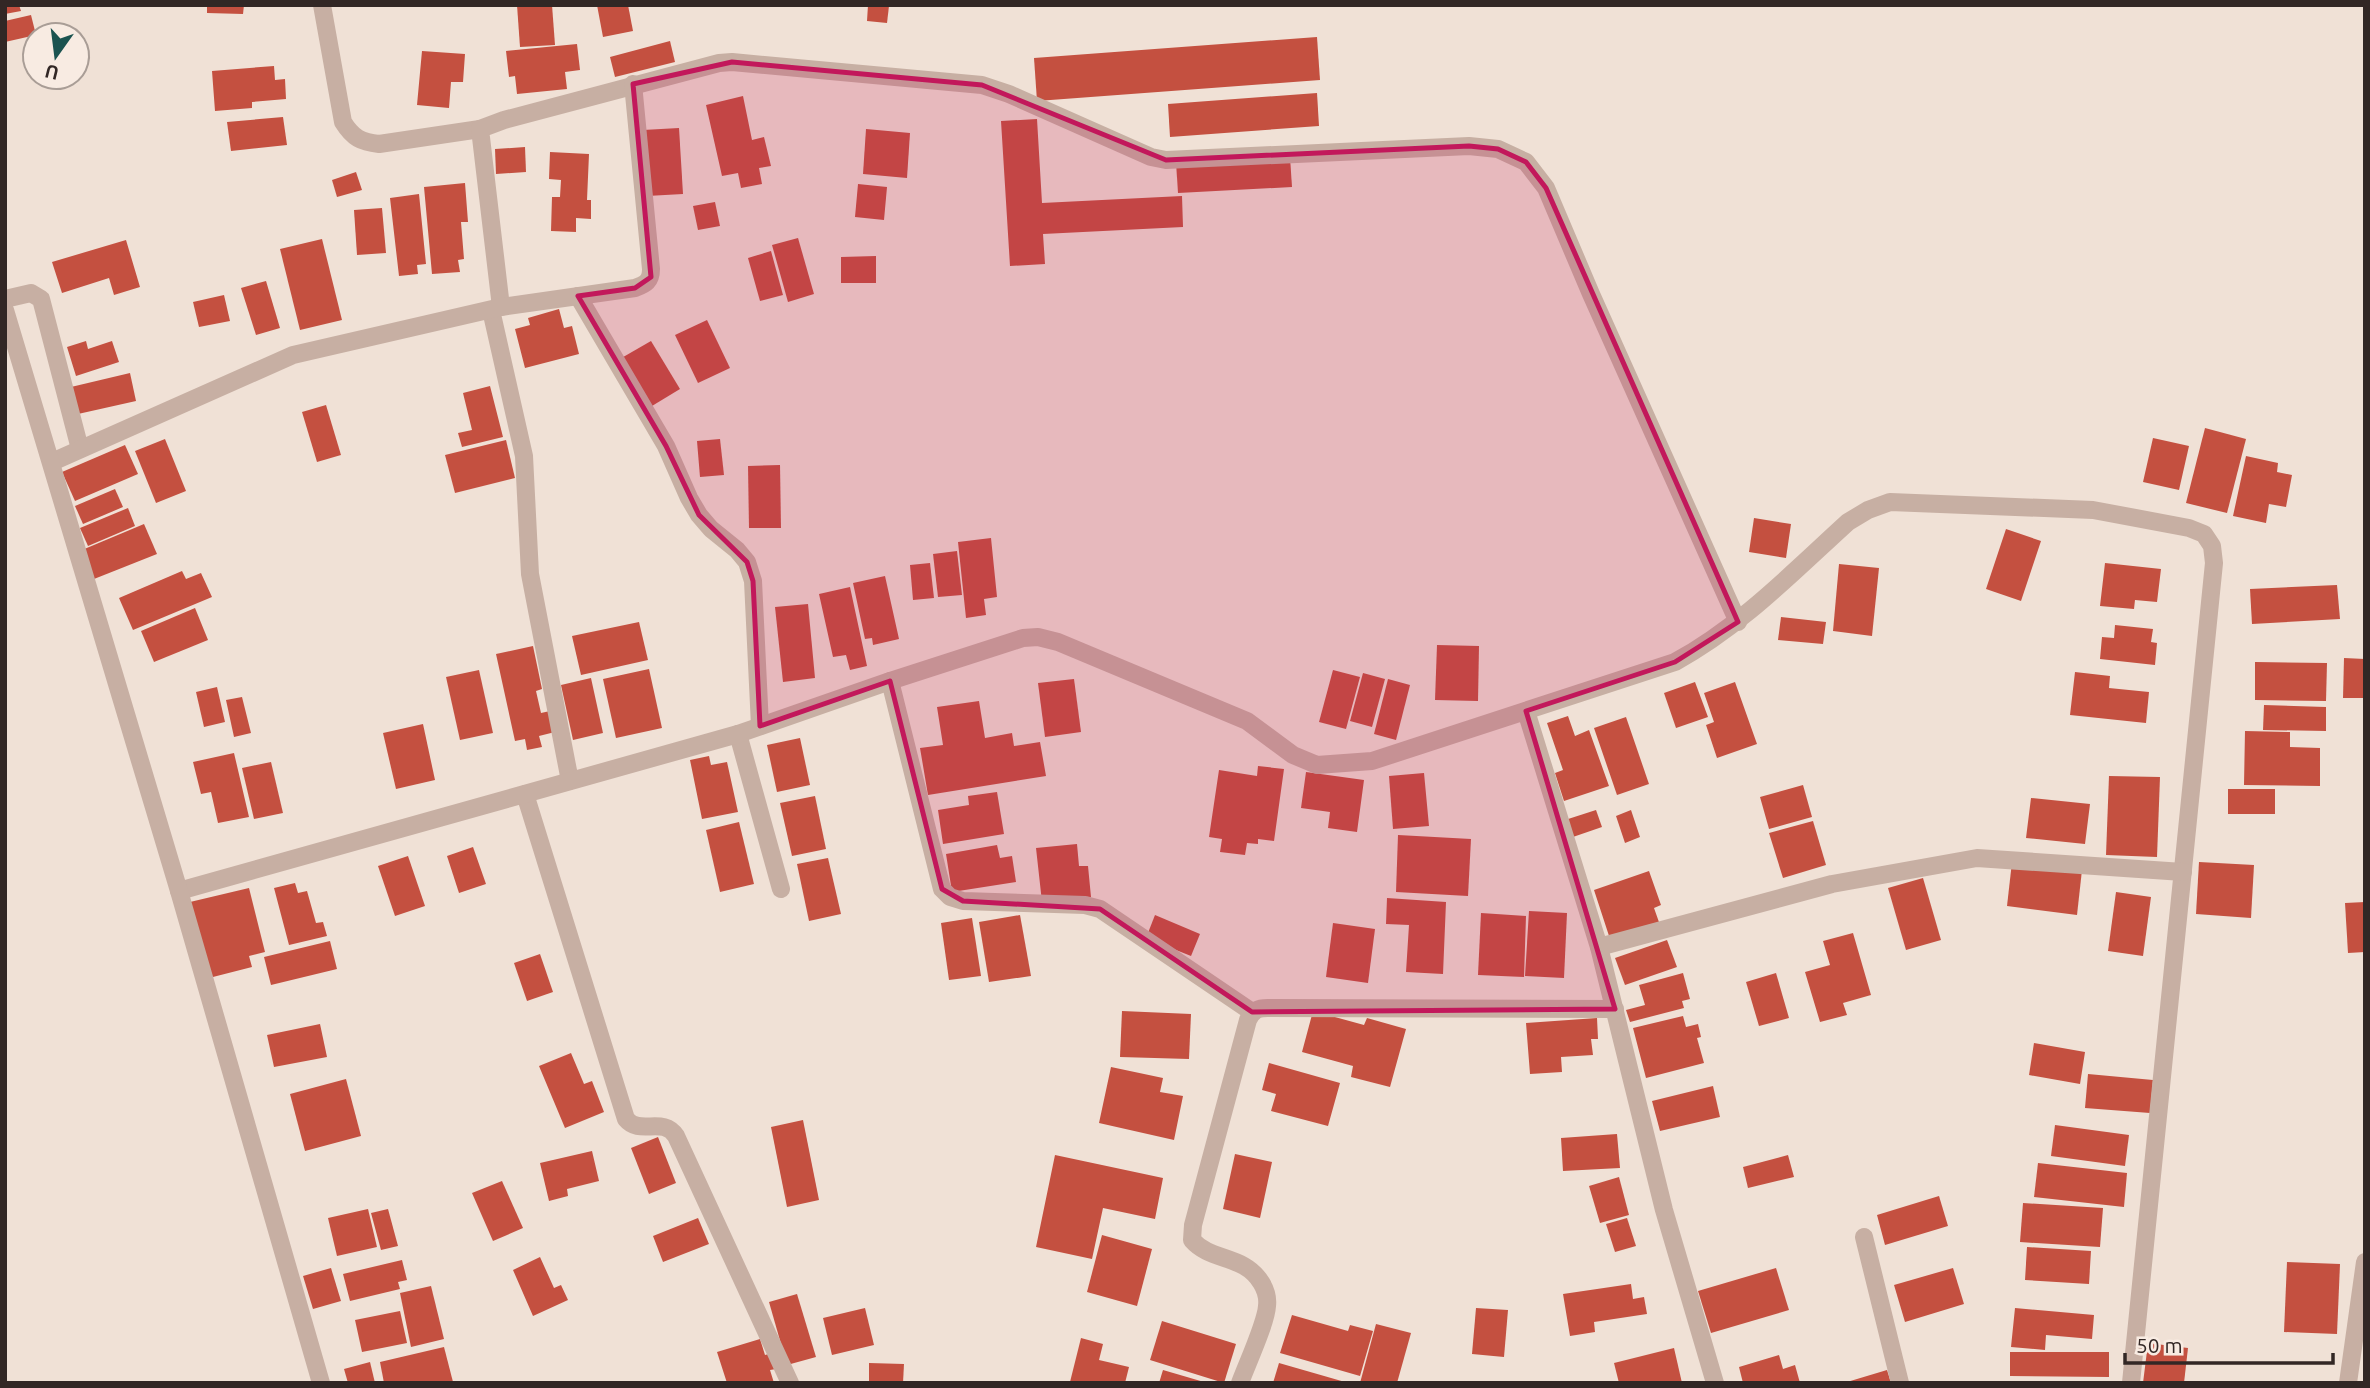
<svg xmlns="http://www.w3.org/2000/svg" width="2370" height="1388" font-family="Ubuntu,sans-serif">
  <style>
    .building { fill: #c45040 }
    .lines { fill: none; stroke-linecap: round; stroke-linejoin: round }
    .minor { stroke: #c7afa3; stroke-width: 18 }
    .tertiary { stroke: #c7afa3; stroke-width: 18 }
    .marked { fill: #c2185b; fill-opacity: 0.2; stroke: #c2185b; stroke-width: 5; stroke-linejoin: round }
  </style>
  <rect width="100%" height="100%" fill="#f0e1d6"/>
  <!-- building -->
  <g class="building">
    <path d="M 5,5 L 19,5 L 21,11 L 5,14 Z"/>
    <path d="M 207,5 L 244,5 L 243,14 L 207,13 Z"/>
    <path d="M 517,5 L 552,5 L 555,45 L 520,47 Z"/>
    <path d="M 597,5 L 628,5 L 633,31 L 603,37 Z"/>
    <path d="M 868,5 L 889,6 L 887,23 L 867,21 Z"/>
    <path d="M 31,15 L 36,35 L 5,42 L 5,21 Z"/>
    <path d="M 1317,37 L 1320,80 L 1037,101 L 1034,58 Z"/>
    <path d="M 670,41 L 675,62 L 615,77 L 610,57 Z"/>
    <path d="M 577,44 L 580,70 L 565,72 L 567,89 L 517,94 L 515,76 L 509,77 L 506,51 Z"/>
    <path d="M 422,51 L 465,54 L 463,82 L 451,82 L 449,108 L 417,105 Z"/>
    <path d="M 274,66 L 275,80 L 285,79 L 286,99 L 252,102 L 252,108 L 215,111 L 212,71 Z"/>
    <path d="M 1317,93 L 1319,126 L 1170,137 L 1168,104 Z"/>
    <path d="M 743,96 L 752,140 L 764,137 L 771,166 L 759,168 L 762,184 L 741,188 L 738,173 L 722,176 L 706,105 Z"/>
    <path d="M 283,117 L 287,145 L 231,151 L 227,122 Z"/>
    <path d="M 1037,119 L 1042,203 L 1182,196 L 1183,227 L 1043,234 L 1045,264 L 1010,266 L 1001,121 Z"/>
    <path d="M 679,128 L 683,194 L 647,196 L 643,130 Z"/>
    <path d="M 866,129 L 910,133 L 907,178 L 863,174 Z"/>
    <path d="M 525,147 L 526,172 L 496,174 L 495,149 Z"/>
    <path d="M 550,152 L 589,154 L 587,200 L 591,200 L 591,219 L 576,218 L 576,232 L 551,231 L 552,197 L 560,197 L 561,180 L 549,179 Z"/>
    <path d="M 1290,157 L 1292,187 L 1178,193 L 1176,162 Z"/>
    <path d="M 356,172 L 362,190 L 337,197 L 332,180 Z"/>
    <path d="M 465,183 L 468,222 L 461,222 L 464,259 L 458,260 L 460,272 L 432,274 L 424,187 Z"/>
    <path d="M 858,184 L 887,187 L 884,220 L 855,217 Z"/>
    <path d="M 419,194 L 426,264 L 417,265 L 418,274 L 399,276 L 390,198 Z"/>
    <path d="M 715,202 L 720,226 L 698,230 L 693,206 Z"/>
    <path d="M 382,208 L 386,253 L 357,255 L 354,210 Z"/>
    <path d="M 798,238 L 814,294 L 788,302 L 772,245 Z"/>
    <path d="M 322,239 L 342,320 L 300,330 L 280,249 Z"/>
    <path d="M 126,240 L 140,287 L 114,295 L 109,278 L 62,293 L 52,262 Z"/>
    <path d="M 771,251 L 783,295 L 760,301 L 748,258 Z"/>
    <path d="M 876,256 L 876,283 L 841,283 L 841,257 Z"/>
    <path d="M 266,281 L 280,328 L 256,335 L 241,288 Z"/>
    <path d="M 224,295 L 230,321 L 199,327 L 193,302 Z"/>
    <path d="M 559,309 L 564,328 L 572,326 L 579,354 L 525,368 L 515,329 L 530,325 L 528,318 Z"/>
    <path d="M 707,320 L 730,368 L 698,383 L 675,335 Z"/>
    <path d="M 86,341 L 88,349 L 112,341 L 119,362 L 76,376 L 67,347 Z"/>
    <path d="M 651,341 L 680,389 L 647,409 L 618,360 Z"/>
    <path d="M 130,373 L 136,401 L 78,414 L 71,387 Z"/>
    <path d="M 490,386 L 503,437 L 462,447 L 458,433 L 472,430 L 463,393 Z"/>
    <path d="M 326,405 L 341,455 L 317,462 L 302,412 Z"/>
    <path d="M 2205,428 L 2246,439 L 2227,513 L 2186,503 Z"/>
    <path d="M 2153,438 L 2189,446 L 2179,490 L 2143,482 Z"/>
    <path d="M 165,439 L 186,491 L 156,503 L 135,451 Z"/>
    <path d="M 720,439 L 724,475 L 700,477 L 697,441 Z"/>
    <path d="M 506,440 L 515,478 L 455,493 L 445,455 Z"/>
    <path d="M 125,445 L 138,474 L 75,501 L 62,472 Z"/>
    <path d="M 2246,456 L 2278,463 L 2277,472 L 2292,475 L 2286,507 L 2269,504 L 2266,523 L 2233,516 Z"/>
    <path d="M 780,465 L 781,528 L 749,528 L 748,466 Z"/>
    <path d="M 115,489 L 123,507 L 83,524 L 75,506 Z"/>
    <path d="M 128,508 L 135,526 L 88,546 L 80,528 Z"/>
    <path d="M 1754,518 L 1791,524 L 1786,558 L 1749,552 Z"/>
    <path d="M 144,524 L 157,554 L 94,579 L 82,550 Z"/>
    <path d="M 2006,529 L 2041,541 L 2021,601 L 1986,589 Z"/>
    <path d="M 991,538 L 997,597 L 984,599 L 986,615 L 966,618 L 958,542 Z"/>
    <path d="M 957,551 L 962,595 L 938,597 L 933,554 Z"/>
    <path d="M 930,563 L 934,598 L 913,600 L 910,565 Z"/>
    <path d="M 2105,563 L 2161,569 L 2157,602 L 2135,600 L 2134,609 L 2100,606 Z"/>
    <path d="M 1839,564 L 1879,568 L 1872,636 L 1833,631 Z"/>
    <path d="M 182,571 L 186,579 L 201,573 L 212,597 L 133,630 L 119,598 Z"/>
    <path d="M 885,576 L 899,639 L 873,645 L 872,638 L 865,639 L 853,583 Z"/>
    <path d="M 2337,585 L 2340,619 L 2252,624 L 2250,589 Z"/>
    <path d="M 850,587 L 867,666 L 850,670 L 846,655 L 833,657 L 819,594 Z"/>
    <path d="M 808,604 L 815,678 L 783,682 L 775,607 Z"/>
    <path d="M 195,608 L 208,640 L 154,662 L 141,631 Z"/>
    <path d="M 1781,617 L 1826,622 L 1823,644 L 1778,640 Z"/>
    <path d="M 639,622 L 648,660 L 581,675 L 572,636 Z"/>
    <path d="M 2115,625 L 2153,629 L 2151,642 L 2157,643 L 2155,665 L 2100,659 L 2102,637 L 2114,638 Z"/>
    <path d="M 1437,645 L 1479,646 L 1478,701 L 1435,700 Z"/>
    <path d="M 533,646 L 542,689 L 536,691 L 541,713 L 550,711 L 555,732 L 539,736 L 542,747 L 527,750 L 525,739 L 515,741 L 496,654 Z"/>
    <path d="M 2344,658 L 2365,659 L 2365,698 L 2343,698 Z"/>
    <path d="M 2255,662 L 2327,663 L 2326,701 L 2255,700 Z"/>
    <path d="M 649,669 L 662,728 L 616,738 L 603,679 Z"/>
    <path d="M 479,670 L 493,733 L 460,740 L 446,677 Z"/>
    <path d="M 1333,670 L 1360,677 L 1346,729 L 1319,722 Z"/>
    <path d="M 2075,672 L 2110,676 L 2109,688 L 2149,692 L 2146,723 L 2070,715 Z"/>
    <path d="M 1363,673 L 1385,679 L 1372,727 L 1350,721 Z"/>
    <path d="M 591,678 L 603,733 L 573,740 L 561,685 Z"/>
    <path d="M 1074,679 L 1081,732 L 1045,737 L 1038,683 Z"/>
    <path d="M 1388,679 L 1410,685 L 1396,740 L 1374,734 Z"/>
    <path d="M 1695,682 L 1708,717 L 1676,728 L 1664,693 Z"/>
    <path d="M 1735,682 L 1757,744 L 1717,758 L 1706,725 L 1714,722 L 1704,693 Z"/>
    <path d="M 217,687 L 225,722 L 204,727 L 196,692 Z"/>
    <path d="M 242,697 L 251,733 L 234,737 L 226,700 Z"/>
    <path d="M 979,701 L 985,738 L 1012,733 L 1014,746 L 1040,742 L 1046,776 L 928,795 L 920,748 L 943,745 L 937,707 Z"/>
    <path d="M 2264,705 L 2326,707 L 2326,731 L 2263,730 Z"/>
    <path d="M 1568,716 L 1575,736 L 1589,730 L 1609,786 L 1564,801 L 1555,773 L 1563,770 L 1547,723 Z"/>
    <path d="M 1626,717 L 1649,784 L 1617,795 L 1594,728 Z"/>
    <path d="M 423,724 L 435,780 L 396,789 L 383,733 Z"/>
    <path d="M 2245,731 L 2290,732 L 2290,747 L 2320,748 L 2320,786 L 2244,785 Z"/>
    <path d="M 800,738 L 810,785 L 777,792 L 767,745 Z"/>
    <path d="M 234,753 L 249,817 L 218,823 L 211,792 L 201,794 L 193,762 Z"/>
    <path d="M 709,756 L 711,765 L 727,762 L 738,812 L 702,819 L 690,760 Z"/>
    <path d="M 271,762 L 283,813 L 254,819 L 242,768 Z"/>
    <path d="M 1258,766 L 1284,769 L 1274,841 L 1258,839 L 1258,844 L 1247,843 L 1245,855 L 1220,852 L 1222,839 L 1209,837 L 1219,770 L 1257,776 Z"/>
    <path d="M 1306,772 L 1364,780 L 1357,832 L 1328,828 L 1330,812 L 1301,808 Z"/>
    <path d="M 1424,773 L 1429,826 L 1393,829 L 1389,776 Z"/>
    <path d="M 2109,776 L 2160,777 L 2157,857 L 2106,855 Z"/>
    <path d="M 1803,785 L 1812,817 L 1769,829 L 1760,797 Z"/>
    <rect x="2228" y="789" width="47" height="25"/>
    <path d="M 997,792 L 1004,834 L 943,844 L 938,810 L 969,805 L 968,796 Z"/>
    <path d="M 815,796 L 826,849 L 792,856 L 780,803 Z"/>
    <path d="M 2031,798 L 2090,804 L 2085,844 L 2026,838 Z"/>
    <path d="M 1596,810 L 1602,827 L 1570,838 L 1565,820 Z"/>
    <path d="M 1631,810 L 1640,837 L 1625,843 L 1616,816 Z"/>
    <path d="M 1813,821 L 1826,865 L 1783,878 L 1769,833 Z"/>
    <path d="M 739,822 L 754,884 L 720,892 L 706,830 Z"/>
    <path d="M 1398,835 L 1471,839 L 1468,896 L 1396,892 Z"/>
    <path d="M 1077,844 L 1079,866 L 1088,866 L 1091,897 L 1042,902 L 1036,848 Z"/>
    <path d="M 997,845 L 1000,858 L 1012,856 L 1016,882 L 952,892 L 946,854 Z"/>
    <path d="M 473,847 L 486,884 L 459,893 L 447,856 Z"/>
    <path d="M 408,856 L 425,906 L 395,916 L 378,866 Z"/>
    <path d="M 828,858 L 841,914 L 809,921 L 797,864 Z"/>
    <path d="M 2012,862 L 2082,870 L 2077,915 L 2007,906 Z"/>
    <path d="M 2199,862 L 2254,865 L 2251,918 L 2196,914 Z"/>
    <path d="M 1649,871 L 1661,905 L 1654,908 L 1660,925 L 1611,942 L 1594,890 Z"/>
    <path d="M 1923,878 L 1941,940 L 1906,950 L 1888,888 Z"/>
    <path d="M 295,883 L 298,893 L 307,891 L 316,923 L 323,922 L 327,936 L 289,945 L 274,888 Z"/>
    <path d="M 249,888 L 265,952 L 249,956 L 252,967 L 209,978 L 190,902 Z"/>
    <path d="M 2116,892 L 2151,897 L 2143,956 L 2108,951 Z"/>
    <path d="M 1387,898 L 1446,902 L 1443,974 L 1406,972 L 1409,925 L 1386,924 Z"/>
    <path d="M 2365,902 L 2365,952 L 2348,953 L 2345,903 Z"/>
    <path d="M 1529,911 L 1567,913 L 1564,978 L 1525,976 Z"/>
    <path d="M 1481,913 L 1526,916 L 1524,977 L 1478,975 Z"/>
    <path d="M 1020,915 L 1031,976 L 989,982 L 979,922 Z"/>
    <path d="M 1155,915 L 1200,934 L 1191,956 L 1146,938 Z"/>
    <path d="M 972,918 L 981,976 L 949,980 L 941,923 Z"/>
    <path d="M 1333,923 L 1375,929 L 1368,983 L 1326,977 Z"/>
    <path d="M 1853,933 L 1871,995 L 1843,1003 L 1847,1015 L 1820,1022 L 1805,972 L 1830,965 L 1823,941 Z"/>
    <path d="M 1667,940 L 1677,967 L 1625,985 L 1615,958 Z"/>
    <path d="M 330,941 L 337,969 L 271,985 L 264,957 Z"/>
    <path d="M 540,954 L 553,992 L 527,1001 L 514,963 Z"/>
    <path d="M 1683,973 L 1690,999 L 1682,1001 L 1684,1008 L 1630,1022 L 1626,1010 L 1645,1005 L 1639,985 Z"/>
    <path d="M 1776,973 L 1789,1018 L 1759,1026 L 1746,982 Z"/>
    <path d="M 1122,1011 L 1191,1014 L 1189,1059 L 1120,1057 Z"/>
    <path d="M 1313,1011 L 1364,1025 L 1367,1018 L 1406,1029 L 1390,1087 L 1351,1077 L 1353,1066 L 1302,1052 Z"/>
    <path d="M 1683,1016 L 1686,1027 L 1698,1024 L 1701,1037 L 1697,1038 L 1704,1063 L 1646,1078 L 1633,1028 Z"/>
    <path d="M 1597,1018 L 1598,1039 L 1591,1039 L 1593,1055 L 1561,1057 L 1562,1072 L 1530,1074 L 1526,1023 Z"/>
    <path d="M 320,1024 L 327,1057 L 274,1067 L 267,1035 Z"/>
    <path d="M 2034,1043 L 2085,1052 L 2080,1084 L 2029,1075 Z"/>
    <path d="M 571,1053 L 584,1084 L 592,1081 L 604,1112 L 565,1128 L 539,1066 Z"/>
    <path d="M 1269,1063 L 1340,1083 L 1328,1126 L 1271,1111 L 1276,1094 L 1262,1090 Z"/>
    <path d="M 1111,1067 L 1163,1078 L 1160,1092 L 1183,1096 L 1174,1140 L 1099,1123 Z"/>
    <path d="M 2088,1074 L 2153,1080 L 2150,1113 L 2085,1108 Z"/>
    <path d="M 346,1079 L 361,1136 L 305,1151 L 290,1094 Z"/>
    <path d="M 1713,1086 L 1720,1117 L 1660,1131 L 1652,1101 Z"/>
    <path d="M 803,1120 L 819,1200 L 787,1207 L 771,1127 Z"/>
    <path d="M 2055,1125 L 2129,1135 L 2125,1166 L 2051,1156 Z"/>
    <path d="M 1617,1134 L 1620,1168 L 1563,1171 L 1561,1138 Z"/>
    <path d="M 658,1137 L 676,1183 L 649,1194 L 631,1148 Z"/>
    <path d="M 592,1151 L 599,1181 L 567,1189 L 568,1196 L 549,1201 L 540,1163 Z"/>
    <path d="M 1235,1154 L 1272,1162 L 1260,1218 L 1223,1209 Z"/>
    <path d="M 1055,1155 L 1163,1178 L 1155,1219 L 1103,1208 L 1092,1259 L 1036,1247 Z"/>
    <path d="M 1788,1155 L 1794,1177 L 1748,1188 L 1743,1167 Z"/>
    <path d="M 2038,1163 L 2127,1173 L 2124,1207 L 2034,1197 Z"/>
    <path d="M 1619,1177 L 1629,1215 L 1600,1223 L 1589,1186 Z"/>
    <path d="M 502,1181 L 523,1228 L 493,1241 L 472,1193 Z"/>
    <path d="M 1939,1196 L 1948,1226 L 1885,1245 L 1877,1215 Z"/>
    <path d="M 2023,1203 L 2103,1208 L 2100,1247 L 2020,1242 Z"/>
    <path d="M 368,1209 L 377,1247 L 337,1256 L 328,1218 Z"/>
    <path d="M 388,1209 L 398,1246 L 381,1250 L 371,1213 Z"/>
    <path d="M 698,1218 L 709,1244 L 663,1262 L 653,1236 Z"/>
    <path d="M 1627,1218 L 1636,1246 L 1615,1252 L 1606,1224 Z"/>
    <path d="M 1102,1235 L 1152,1249 L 1137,1306 L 1087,1292 Z"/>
    <path d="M 2027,1247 L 2091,1251 L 2089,1284 L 2025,1280 Z"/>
    <path d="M 540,1257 L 554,1288 L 561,1285 L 568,1300 L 533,1316 L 513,1270 Z"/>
    <path d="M 402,1260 L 407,1280 L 398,1282 L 400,1289 L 350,1301 L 343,1274 Z"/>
    <path d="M 2287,1262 L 2340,1264 L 2337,1334 L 2284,1332 Z"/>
    <path d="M 331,1268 L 341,1301 L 313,1309 L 303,1276 Z"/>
    <path d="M 1776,1268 L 1789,1310 L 1711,1333 L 1698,1291 Z"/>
    <path d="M 1953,1268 L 1964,1304 L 1905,1322 L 1894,1285 Z"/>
    <path d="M 1631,1284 L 1633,1299 L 1644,1297 L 1647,1314 L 1594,1322 L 1595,1332 L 1570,1336 L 1563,1294 Z"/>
    <path d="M 431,1286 L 444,1339 L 411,1347 L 400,1293 Z"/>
    <path d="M 797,1294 L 816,1357 L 787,1365 L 769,1302 Z"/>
    <path d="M 865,1308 L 874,1345 L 832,1355 L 823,1318 Z"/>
    <path d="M 1476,1308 L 1508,1310 L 1504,1357 L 1472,1354 Z"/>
    <path d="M 2015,1308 L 2094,1315 L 2092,1339 L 2046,1335 L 2045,1350 L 2011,1347 Z"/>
    <path d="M 400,1311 L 407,1343 L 362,1352 L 355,1320 Z"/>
    <path d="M 1292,1315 L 1348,1331 L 1350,1325 L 1373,1331 L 1360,1376 L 1280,1353 Z"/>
    <path d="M 1162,1321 L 1236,1344 L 1224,1383 L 1150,1360 Z"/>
    <path d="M 1376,1324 L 1411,1333 L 1397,1383 L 1360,1383 Z"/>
    <path d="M 1081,1338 L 1103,1344 L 1099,1360 L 1129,1367 L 1125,1383 L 1070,1382 Z"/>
    <path d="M 760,1339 L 765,1355 L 772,1353 L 776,1369 L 770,1370 L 774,1383 L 727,1383 L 717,1352 Z"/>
    <path d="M 2148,1343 L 2188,1348 L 2184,1383 L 2143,1383 Z"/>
    <path d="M 444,1347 L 453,1382 L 384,1383 L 380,1362 Z"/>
    <path d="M 1674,1348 L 1682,1383 L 1619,1383 L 1614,1363 Z"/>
    <path d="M 2010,1352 L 2109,1352 L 2109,1377 L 2010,1376 Z"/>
    <path d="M 1779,1355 L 1783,1369 L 1795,1365 L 1800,1383 L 1743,1383 L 1739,1367 Z"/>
    <path d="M 370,1362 L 375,1383 L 348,1383 L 344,1369 Z"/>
    <path d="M 869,1363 L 904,1364 L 903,1383 L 869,1383 Z"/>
    <path d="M 1279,1363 L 1345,1382 L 1345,1383 L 1273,1383 Z"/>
    <path d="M 1163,1370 L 1204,1382 L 1204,1383 L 1159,1383 Z"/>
    <path d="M 1887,1370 L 1891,1383 L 1847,1383 L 1847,1382 Z"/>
  </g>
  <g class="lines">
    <!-- minor -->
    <g class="minor">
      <path d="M 322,5 L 343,122 C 353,138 361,142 379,144 L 480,129"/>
      <path d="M 578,296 L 666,446 L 689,498 L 699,515 L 711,529 L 737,550 L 747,562 L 753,581 L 760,726"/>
      <path d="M 5,299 L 31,293 L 41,299 L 80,449"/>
      <path d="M 501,307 L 480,129 L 504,120 L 719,63 L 732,62 L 982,85 L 1009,94 L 1151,157 L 1166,160 L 1469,146 L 1498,149 L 1526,162 L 1546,188 L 1591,294 L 1738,622"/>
      <path d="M 491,310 L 524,456 L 530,574 L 570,781"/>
      <path d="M 52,462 L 293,355 L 501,307 L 635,288 C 646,284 651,281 651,269 L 633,84"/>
      <path d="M 890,681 L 942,889 L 950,897 L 963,901 L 1085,905 L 1100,909 L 1252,1012"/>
      <path d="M 1526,711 L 1599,947 L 1664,1210 L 1715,1383"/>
      <path d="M 738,734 L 781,889"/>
      <path d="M 525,794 L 626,1119 C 640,1136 663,1116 676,1136 L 790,1383"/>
      <path d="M 179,891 L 738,734 L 890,681 L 1023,638 L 1038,637 L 1058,642 L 1247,721 L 1293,755 L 1317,765 L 1372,761 L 1675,662 C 1741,626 1793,572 1848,522 L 1868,510 L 1890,502 L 2093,510 L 2189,528 L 2204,534 L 2212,546 L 2214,563 L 2131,1383"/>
      <path d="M 1599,947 L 1832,884 L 1977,858 L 2183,872"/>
      <path d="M 1864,1237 L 1900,1383"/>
      <path d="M 1240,1383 C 1247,1364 1266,1323 1267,1306 C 1269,1290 1258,1274 1244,1266 C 1226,1256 1206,1256 1192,1240 L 1193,1225 L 1248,1020 C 1253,1010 1258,1008 1268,1008 L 1615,1009"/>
      <path d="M 2348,1383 L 2365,1262"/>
    </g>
    <!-- tertiary -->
    <path class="tertiary" d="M 5,310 L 179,891 L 321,1383"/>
  </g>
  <!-- marked area -->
  <path class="marked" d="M 732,62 L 982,85 L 1166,160 L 1469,146 L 1498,149 L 1526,162 L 1546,188 L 1738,622 L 1675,662 L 1526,711 L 1615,1009 L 1252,1012 L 1100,909 L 963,901 L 942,889 L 890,681 L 760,726 L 753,581 L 747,562 L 699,515 L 666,446 L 578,296 L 635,288 L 651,277 L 633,84 Z"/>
  <!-- border -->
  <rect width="2370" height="1388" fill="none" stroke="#322725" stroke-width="14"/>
  <!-- north arrow -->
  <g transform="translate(56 56) rotate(194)"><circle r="33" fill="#f8ebe2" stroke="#a99d96" stroke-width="2"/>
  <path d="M0-5L12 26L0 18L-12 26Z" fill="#1b5350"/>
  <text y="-10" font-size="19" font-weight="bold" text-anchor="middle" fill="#322725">U</text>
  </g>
  <!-- scale -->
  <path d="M2125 1353v10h208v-10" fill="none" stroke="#322725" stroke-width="3.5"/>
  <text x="2136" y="1353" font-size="21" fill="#322725" stroke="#f8ebe2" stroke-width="5" paint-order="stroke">50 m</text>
</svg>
